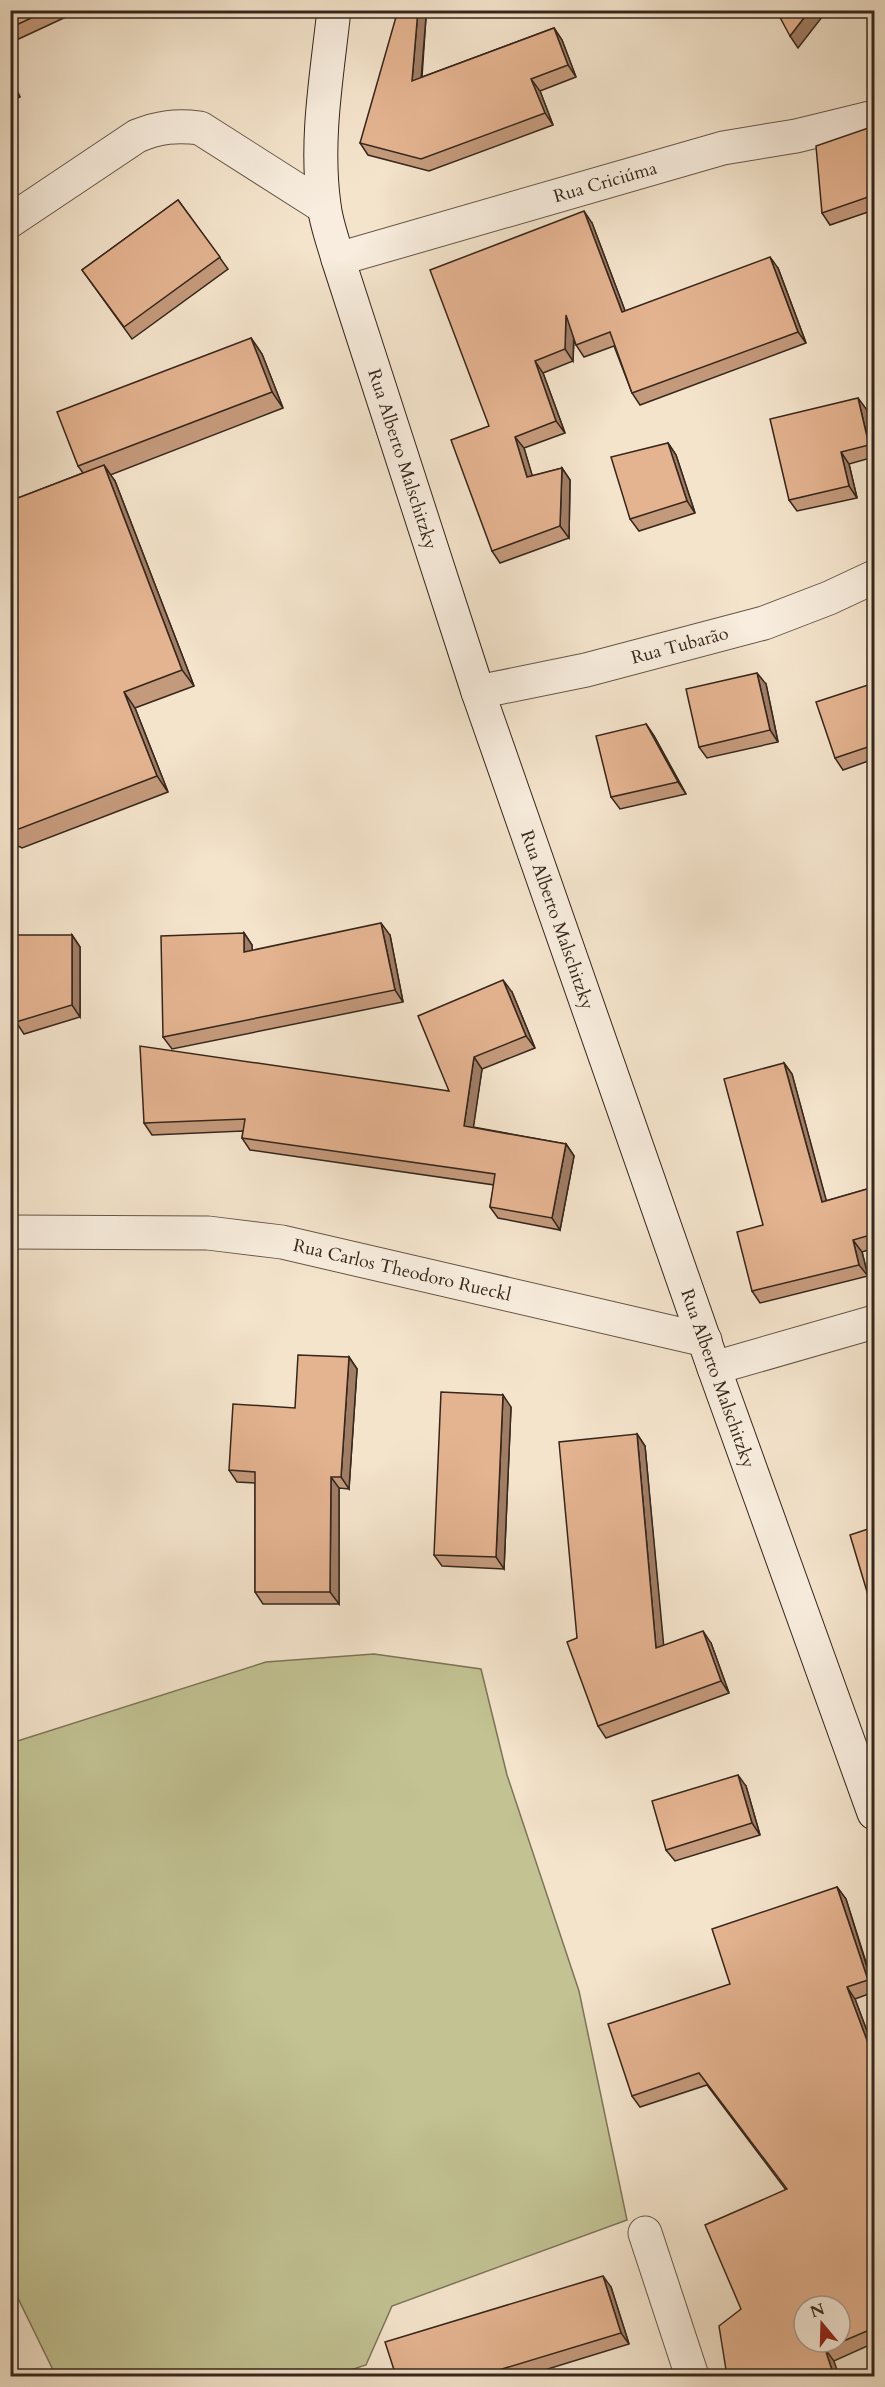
<svg xmlns="http://www.w3.org/2000/svg" width="885" height="2387" font-family="Cardo,serif">
  <style>
    .green { fill: #c2c293; stroke: #7c7458; stroke-width: 1.5 }
    .lines { fill: none; stroke-linecap: round; stroke-linejoin: round }
    .street-casing { stroke: #665648; stroke-width: 35 }
    .secondary-casing { stroke: #36261c; stroke-width: 35 }
    .street { stroke: #f8edde; stroke-width: 33 }
    .secondary { stroke: #f8edde; stroke-width: 33 }
    .wall { fill: #c49a7c; stroke: #36261c; stroke-width: 1.5 }
    .shaded-wall { fill: #a07d65; stroke: #36261c; stroke-width: 1.5 }
    .building { fill: #e4b390; stroke: #36261c; stroke-width: 1.5; fill-rule: evenodd }
    .labels { text-anchor: middle; dominant-baseline: central; stroke-width: 5; stroke-linejoin: round; paint-order: stroke }
    .street-label { font-size: 18px; fill: #36261c; stroke: #f8edde }
  </style>
  <rect width="100%" height="100%" fill="#f4e4cc"/>
  <filter id="stains"><feTurbulence type="fractalNoise" baseFrequency=".00333" numOctaves="4"/><feColorMatrix values="0 0 0 0 .2 0 0 0 0 .09 0 0 0 0 .02 0 0 0 .5 -.17"/></filter>
  <radialGradient id="worn" r=".72"><stop offset=".6" stop-color="#630" stop-opacity="0"/><stop offset="1" stop-color="#630" stop-opacity=".3"/></radialGradient>
  <!-- green -->
  <path class="green" d="M 374,1654 L 481,1669 L 507,1775 L 579,1991 L 627,2220 L 392,2306 L 366,2365 L 332,2376 L 56,2376 L 11,2284 L 11,1743 L 266,1662 Z"/>
  <g class="lines">
    <defs>
      <g id="street">
        <path d="M 10,221 L 137,136 C 159,127 176,125 200,128 L 324,207"/>
        <path id="s1" d="M 338,259 L 723,148 L 796,136 L 874,117"/>
        <path id="s2" d="M 478,692 L 586,670 L 764,623 L 829,598 L 874,577"/>
        <path id="s3" d="M 10,1232 L 208,1233 L 282,1242 L 705,1340"/>
        <path d="M 714,1368 L 874,1322"/>
        <path d="M 645,2233 L 692,2376"/>
      </g>
      <g id="secondary">
        <path id="s4" d="M 334,10 C 327,75 315,140 324,205 C 326,223 333,241 338,259 L 478,692 L 714,1368 L 874,1813"/>
      </g>
    </defs>
    <!-- street casing -->
    <use href="#street" class="street-casing"/>
    <!-- secondary casing -->
    <use href="#secondary" class="secondary-casing"/>
    <!-- street -->
    <use href="#street" class="street"/>
    <!-- secondary -->
    <use href="#secondary" class="secondary"/>
  </g>
  <!-- wall -->
  <g class="wall">
    <path d="M 10,10 L 81,10 L 10,43 Z"/>
    <path d="M 426,17 L 422,77 L 554,28 L 562,40 L 576,77 L 540,91 L 553,125 L 429,171 L 368,155 L 360,143 Z"/>
    <path d="M 10,76 L 20,97 L 10,102 Z"/>
    <path d="M 874,126 L 874,210 L 830,225 L 822,213 Z"/>
    <path d="M 178,200 L 228,269 L 132,339 L 82,270 Z"/>
    <path d="M 592,223 L 625,311 L 778,268 L 806,343 L 640,405 L 632,393 L 614,346 L 584,357 L 576,345 L 574,340 L 573,361 L 543,373 L 565,433 L 524,448 L 532,476 L 562,468 L 570,480 L 569,538 L 500,563 L 492,551 L 489,426 Z"/>
    <path d="M 251,338 L 262,354 L 283,408 L 110,475 L 115,481 L 194,686 L 135,708 L 168,792 L 22,848 L 10,842 L 10,501 L 83,473 L 78,466 Z"/>
    <path d="M 867,410 L 874,444 L 874,457 L 849,464 L 857,498 L 797,511 L 789,500 Z"/>
    <path d="M 668,443 L 676,455 L 695,513 L 639,531 L 630,519 Z"/>
    <path d="M 874,683 L 874,759 L 843,770 L 835,758 Z"/>
    <path d="M 766,684 L 778,742 L 707,758 L 699,747 Z"/>
    <path d="M 646,724 L 654,736 L 686,794 L 620,809 L 611,797 Z"/>
    <path d="M 244,933 L 252,945 L 252,951 L 390,935 L 403,1002 L 172,1049 L 163,1037 Z"/>
    <path d="M 72,935 L 80,947 L 80,1017 L 24,1034 L 16,1022 Z"/>
    <path d="M 512,992 L 535,1048 L 482,1069 L 473,1127 L 566,1144 L 574,1156 L 560,1230 L 498,1218 L 490,1207 L 494,1185 L 250,1150 L 242,1138 L 243,1131 L 152,1135 L 144,1123 L 449,1091 Z"/>
    <path d="M 784,1063 L 792,1074 L 826,1201 L 874,1187 L 874,1248 L 862,1252 L 868,1276 L 760,1303 L 752,1291 L 763,1225 Z"/>
    <path d="M 349,1357 L 357,1369 L 349,1489 L 339,1488 L 339,1604 L 263,1604 L 255,1592 L 255,1483 L 237,1482 L 229,1470 Z"/>
    <path d="M 511,1407 L 504,1569 L 442,1566 L 434,1555 Z"/>
    <path d="M 637,1434 L 645,1446 L 663,1645 L 711,1643 L 729,1693 L 606,1738 L 598,1726 L 577,1638 Z"/>
    <path d="M 746,1786 L 760,1835 L 675,1861 L 666,1850 Z"/>
    <path d="M 837,1887 L 846,1899 L 874,1987 L 874,1992 L 855,1999 L 874,2050 L 874,2343 L 834,2361 L 741,2309 L 786,2190 L 707,2085 L 640,2107 L 632,2096 L 730,1984 Z"/>
    <path d="M 611,2287 L 629,2344 L 525,2376 L 396,2376 Z"/>
  </g>
  <!-- shaded-wall -->
  <g class="shaded-wall">
    <path d="M 418,10 L 421,10 L 426,17 L 420,92 L 412,81 Z"/>
    <path d="M 810,10 L 825,10 L 826,12 L 798,48 L 790,36 Z"/>
    <path d="M 554,28 L 562,40 L 576,77 L 568,65 Z"/>
    <path d="M 10,76 L 20,97 L 10,82 Z"/>
    <path d="M 531,79 L 540,91 L 553,125 L 545,113 Z"/>
    <path d="M 584,211 L 592,223 L 630,324 L 622,312 Z"/>
    <path d="M 770,257 L 778,268 L 806,343 L 798,332 Z"/>
    <path d="M 566,315 L 574,326 L 573,361 L 565,349 Z"/>
    <path d="M 251,338 L 262,354 L 283,408 L 272,392 Z"/>
    <path d="M 535,361 L 543,373 L 565,433 L 556,421 Z"/>
    <path d="M 858,398 L 867,410 L 874,444 L 874,452 L 869,445 Z"/>
    <path d="M 515,437 L 524,448 L 536,488 L 527,477 Z"/>
    <path d="M 668,443 L 676,455 L 695,513 L 687,501 Z"/>
    <path d="M 841,452 L 849,464 L 857,498 L 849,486 Z"/>
    <path d="M 104,465 L 115,481 L 194,686 L 182,670 Z"/>
    <path d="M 562,468 L 570,480 L 569,538 L 560,526 Z"/>
    <path d="M 757,673 L 766,684 L 778,742 L 770,730 Z"/>
    <path d="M 124,692 L 135,708 L 168,792 L 157,776 Z"/>
    <path d="M 646,724 L 654,736 L 686,794 L 678,782 Z"/>
    <path d="M 381,923 L 390,935 L 403,1002 L 395,990 Z"/>
    <path d="M 244,933 L 252,945 L 253,964 L 244,952 Z"/>
    <path d="M 72,935 L 80,947 L 80,1017 L 72,1005 Z"/>
    <path d="M 503,980 L 512,992 L 535,1048 L 526,1036 Z"/>
    <path d="M 474,1057 L 482,1069 L 472,1137 L 464,1126 Z"/>
    <path d="M 784,1063 L 792,1074 L 830,1214 L 822,1202 Z"/>
    <path d="M 566,1144 L 574,1156 L 560,1230 L 552,1218 Z"/>
    <path d="M 853,1240 L 862,1252 L 868,1276 L 859,1265 Z"/>
    <path d="M 349,1357 L 357,1369 L 349,1489 L 341,1477 Z"/>
    <path d="M 503,1395 L 511,1407 L 504,1569 L 496,1557 Z"/>
    <path d="M 637,1434 L 645,1446 L 665,1659 L 656,1648 Z"/>
    <path d="M 331,1477 L 339,1488 L 339,1604 L 330,1592 Z"/>
    <path d="M 703,1631 L 711,1643 L 729,1693 L 721,1681 Z"/>
    <path d="M 738,1775 L 746,1786 L 760,1835 L 752,1823 Z"/>
    <path d="M 837,1887 L 846,1899 L 874,1990 L 868,1980 Z"/>
    <path d="M 847,1987 L 855,1999 L 874,2050 L 874,2059 Z"/>
    <path d="M 603,2276 L 611,2287 L 629,2344 L 621,2333 Z"/>
    <path d="M 825,2349 L 834,2361 L 839,2376 L 834,2376 Z"/>
  </g>
  <!-- building -->
  <g class="building">
    <path d="M 10,10 L 48,10 L 10,28 Z"/>
    <path d="M 398,10 L 418,10 L 412,81 L 554,28 L 568,65 L 531,79 L 545,113 L 421,159 L 360,143 Z"/>
    <path d="M 776,10 L 810,10 L 790,36 Z"/>
    <path d="M 874,126 L 874,195 L 822,213 L 816,146 Z"/>
    <path d="M 178,200 L 220,257 L 124,327 L 82,270 Z"/>
    <path d="M 584,211 L 622,312 L 770,257 L 798,332 L 632,393 L 610,332 L 576,345 L 566,315 L 565,349 L 535,361 L 556,421 L 515,437 L 527,477 L 562,468 L 560,526 L 492,551 L 451,440 L 489,426 L 430,270 Z"/>
    <path d="M 251,338 L 272,392 L 78,466 L 57,412 Z"/>
    <path d="M 858,398 L 869,445 L 841,452 L 849,486 L 789,500 L 770,419 Z"/>
    <path d="M 668,443 L 687,501 L 630,519 L 611,457 Z"/>
    <path d="M 104,465 L 182,670 L 124,692 L 157,776 L 11,832 L 10,501 Z"/>
    <path d="M 757,673 L 770,730 L 699,747 L 686,689 Z"/>
    <path d="M 874,683 L 874,745 L 835,758 L 816,702 Z"/>
    <path d="M 646,724 L 678,782 L 611,797 L 596,736 Z"/>
    <path d="M 381,923 L 395,990 L 163,1037 L 161,936 L 244,933 L 244,952 Z"/>
    <path d="M 16,935 L 72,935 L 72,1005 L 16,1022 Z"/>
    <path d="M 503,980 L 526,1036 L 474,1057 L 464,1126 L 566,1144 L 552,1218 L 490,1207 L 495,1174 L 242,1138 L 245,1119 L 144,1123 L 140,1046 L 449,1091 L 418,1016 Z"/>
    <path d="M 784,1063 L 822,1202 L 874,1187 L 874,1234 L 853,1240 L 859,1265 L 752,1291 L 737,1232 L 763,1225 L 724,1079 Z"/>
    <path d="M 298,1355 L 349,1357 L 341,1477 L 331,1477 L 330,1592 L 255,1592 L 255,1472 L 229,1470 L 233,1404 L 295,1408 Z"/>
    <path d="M 441,1392 L 503,1395 L 496,1557 L 434,1555 Z"/>
    <path d="M 637,1434 L 656,1648 L 703,1631 L 721,1681 L 598,1726 L 567,1642 L 577,1638 L 559,1442 Z"/>
    <path d="M 874,1527 L 874,1615 L 850,1535 Z"/>
    <path d="M 738,1775 L 752,1823 L 666,1850 L 652,1801 Z"/>
    <path d="M 837,1887 L 868,1980 L 847,1987 L 874,2059 L 874,2328 L 825,2349 L 834,2376 L 727,2376 L 719,2326 L 741,2309 L 705,2225 L 787,2189 L 699,2073 L 632,2096 L 608,2024 L 730,1984 L 712,1929 ZM 804,2306 L 840,2306 L 840,2342 L 804,2342 Z"/>
    <path d="M 603,2276 L 621,2333 L 479,2376 L 396,2376 L 385,2342 Z"/>
  </g>
  <g class="labels">
    <!-- street labels -->
    <g class="street-label">
      <text stroke="none"><textPath href="#s1" startOffset="278">Rua Criciúma</textPath></text>
      <text stroke="none"><textPath href="#s4" startOffset="462">Rua Alberto Malschitzky</textPath></text>
      <text stroke="none"><textPath href="#s2" startOffset="207">Rua Tubarão</textPath></text>
      <text stroke="none"><textPath href="#s4" startOffset="948">Rua Alberto Malschitzky</textPath></text>
      <text stroke="none"><textPath href="#s3" startOffset="396">Rua Carlos Theodoro Rueckl</textPath></text>
      <text stroke="none"><textPath href="#s4" startOffset="1434">Rua Alberto Malschitzky</textPath></text>
    </g>
  </g>
  <!-- margin -->
  <rect width="885" height="2387" fill="none" stroke="#f4e4cc" stroke-width="36"/>
  <rect x="12" y="12" width="861" height="2363" fill="none" stroke="#36261c" stroke-width="3"/>
  <rect x="18" y="18" width="849" height="2351" fill="none" stroke="#36261c" stroke-width="1.5"/>
  <!-- north arrow -->
  <g transform="translate(822 2324) rotate(341)"><circle r="28" fill="#f8edde" stroke="#aa9d90" stroke-width="1.5"/>
  <path d="M0-4.5L10 22L0 15L-10 22Z" fill="#8f2418"/>
  <text y="-9" font-size="16" font-weight="bold" text-anchor="middle" fill="#36261c">N</text>
  </g>
  <rect width="100%" height="100%" filter="url(#stains)"/>
  <rect width="100%" height="100%" fill="url(#worn)"/>
</svg>
